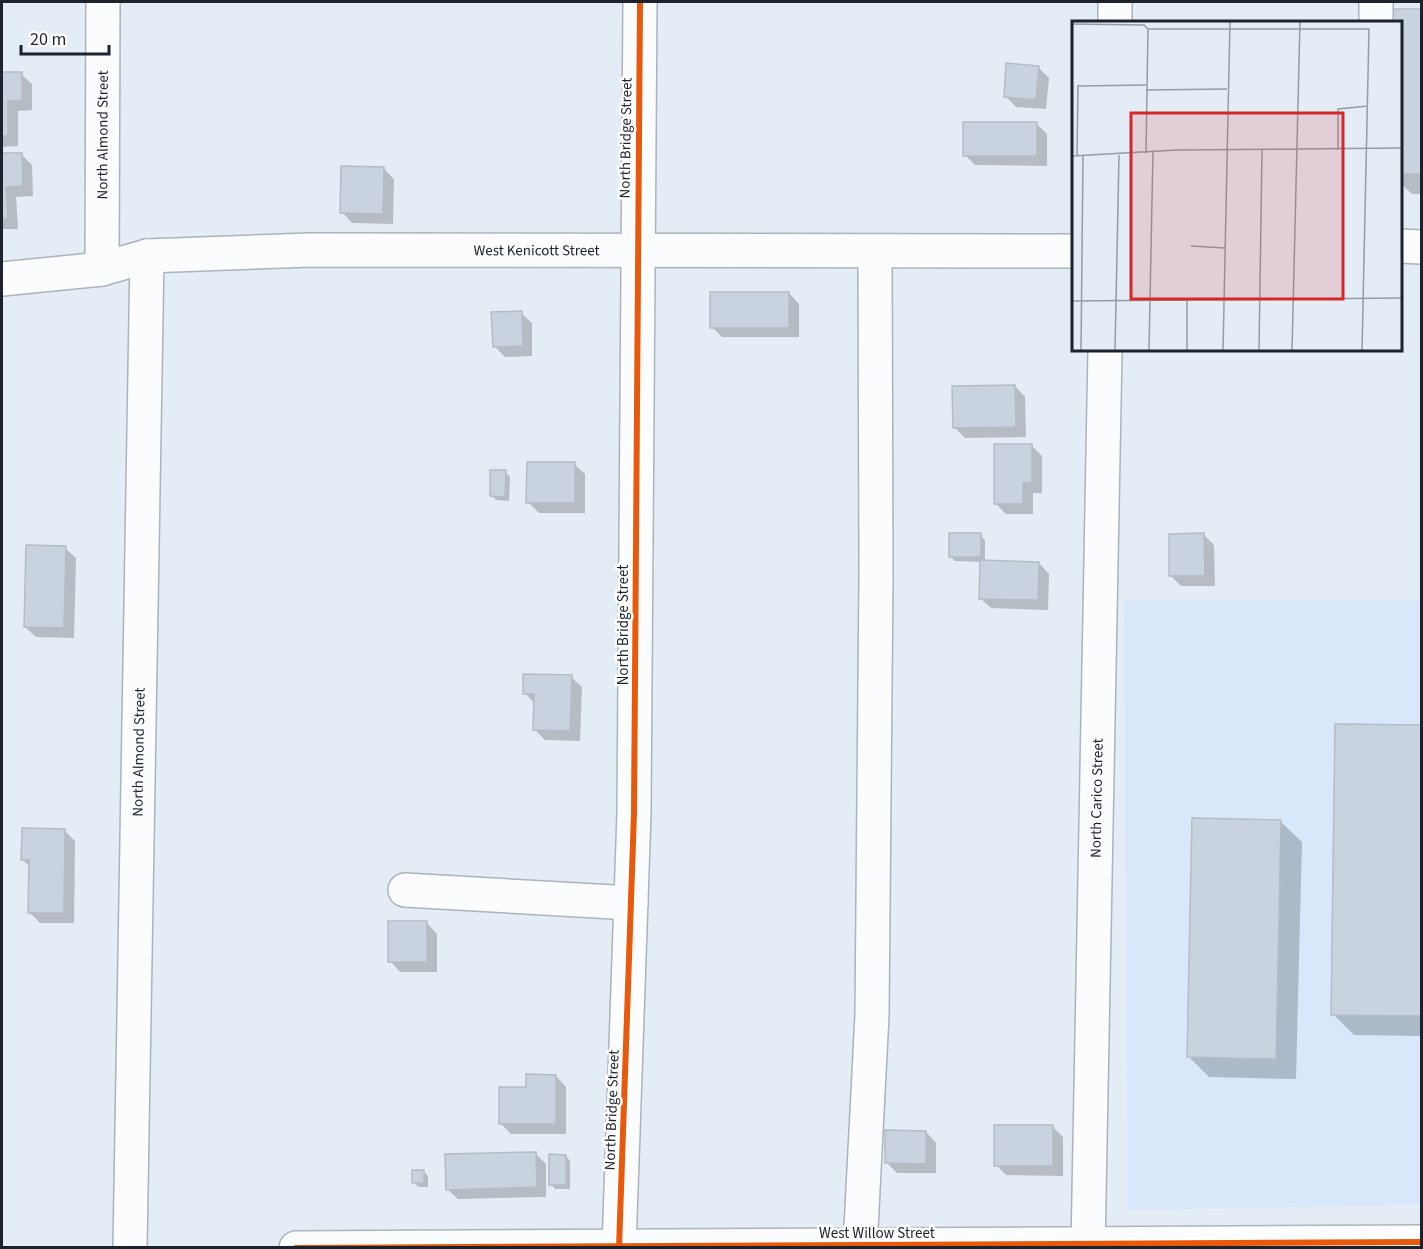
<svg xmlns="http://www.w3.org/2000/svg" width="1423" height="1249" font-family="'Source Sans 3',sans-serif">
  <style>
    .built { fill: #d8e8fa }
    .shadow { fill: #0003 }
    .building { fill: #c9d3e0; stroke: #b5bcc5; stroke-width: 1.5 }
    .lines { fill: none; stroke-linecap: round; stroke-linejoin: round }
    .minor-casing { stroke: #abb3bb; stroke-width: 36 }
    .minor { stroke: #fbfcfe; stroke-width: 33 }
    .cycleway-casing { stroke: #fff; stroke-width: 10 }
    .cycleway { stroke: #e8590c; stroke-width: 6 }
    .labels { text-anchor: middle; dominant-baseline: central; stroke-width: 5; stroke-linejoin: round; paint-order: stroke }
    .street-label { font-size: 15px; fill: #1c232d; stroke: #fff }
    .inset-road { fill: none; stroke: #949ca5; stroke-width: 1.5 }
    .view { fill: #d62828; fill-opacity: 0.15; stroke: #d62828; stroke-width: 3 }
    .inset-edge { fill: none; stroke: #1c232d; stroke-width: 3 }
  </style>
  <rect width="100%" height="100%" fill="#e4ecf5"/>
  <!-- built -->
  <path class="built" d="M 1124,600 L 1421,600 L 1421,1205 L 1128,1210 Z"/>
  <!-- shadow -->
  <g class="shadow">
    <path d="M 1392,11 L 1422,11 L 1422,194 L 1412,194 L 1400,183 L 1400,22 L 1392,22 Z"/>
    <path d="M 1038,67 L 1049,78 L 1046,109 L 1016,107 L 1006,97 Z"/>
    <path d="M 2,74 L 21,74 L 32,84 L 32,110 L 18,111 L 18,146 L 2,147 Z"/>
    <path d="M 1037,124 L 1047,134 L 1047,166 L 975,165 L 965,155 Z"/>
    <path d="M 21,154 L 32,165 L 33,196 L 16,197 L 18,229 L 2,229 L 2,155 Z"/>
    <path d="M 383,168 L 394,179 L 393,224 L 352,223 L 342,212 Z"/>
    <path d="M 789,293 L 799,304 L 799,337 L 722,337 L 712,327 Z"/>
    <path d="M 521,313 L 532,323 L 532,356 L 505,357 L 494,346 Z"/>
    <path d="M 1015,386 L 1025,397 L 1026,437 L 965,438 L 954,427 Z"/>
    <path d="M 1031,445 L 1042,456 L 1042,493 L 1033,493 L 1033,514 L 1006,514 L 996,504 Z"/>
    <path d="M 574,464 L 585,474 L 585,513 L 539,513 L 528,502 Z"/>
    <path d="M 505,472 L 510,477 L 509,501 L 496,500 L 491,495 Z"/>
    <path d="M 980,535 L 985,540 L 985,562 L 1039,563 L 1049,574 L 1048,610 L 991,608 L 980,598 L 981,562 L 955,561 L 950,556 Z"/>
    <path d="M 1204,535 L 1214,545 L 1215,586 L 1181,586 L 1171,576 Z"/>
    <path d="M 65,548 L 76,558 L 74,638 L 36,637 L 25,627 Z"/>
    <path d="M 571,677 L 582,687 L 580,741 L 545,740 L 535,730 L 535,704 L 525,693 Z"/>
    <path d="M 1422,726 L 1422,1036 L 1354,1035 L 1333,1014 Z"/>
    <path d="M 1281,822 L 1302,842 L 1296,1079 L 1209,1077 L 1188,1056 Z"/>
    <path d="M 64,830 L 75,841 L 74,923 L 40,923 L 29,912 L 30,867 L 23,860 Z"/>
    <path d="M 427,923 L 437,934 L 437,972 L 400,972 L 390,961 Z"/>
    <path d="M 556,1076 L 566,1087 L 566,1134 L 511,1134 L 500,1123 L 527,1089 Z"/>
    <path d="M 1052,1126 L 1063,1137 L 1063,1176 L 1006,1175 L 996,1165 Z"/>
    <path d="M 926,1132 L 936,1143 L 936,1173 L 897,1173 L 886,1162 Z"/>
    <path d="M 535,1153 L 546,1164 L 546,1197 L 458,1199 L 447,1189 Z"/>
    <path d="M 566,1156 L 570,1161 L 570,1189 L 555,1189 L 551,1184 Z"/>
    <path d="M 423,1171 L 428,1176 L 428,1187 L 418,1187 L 414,1182 Z"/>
  </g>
  <!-- building -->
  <g class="building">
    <path d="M 1390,9 L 1422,9 L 1422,174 L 1400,174 L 1400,22 L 1390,22 Z"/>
    <path d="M 1006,63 L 1039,66 L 1036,100 L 1004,97 Z"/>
    <path d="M 2,72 L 22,72 L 22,100 L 8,101 L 8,136 L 2,136 Z"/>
    <rect x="963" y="122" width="74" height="34"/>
    <path d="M 2,153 L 22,153 L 23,186 L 6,187 L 8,219 L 2,219 Z"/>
    <path d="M 341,166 L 384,167 L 383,214 L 340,213 Z"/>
    <rect x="710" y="292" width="79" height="36"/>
    <path d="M 522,311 L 523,346 L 493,347 L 491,312 Z"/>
    <path d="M 1015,385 L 1016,427 L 953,428 L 952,386 Z"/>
    <path d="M 994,444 L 1032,444 L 1032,483 L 1023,483 L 1023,504 L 994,504 Z"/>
    <path d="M 527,462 L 575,462 L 575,503 L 526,503 Z"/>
    <path d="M 490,470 L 506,470 L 505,497 L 490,496 Z"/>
    <rect x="949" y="533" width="32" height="24"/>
    <path d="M 1204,533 L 1205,576 L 1169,576 L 1169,534 Z"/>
    <path d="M 26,545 L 66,546 L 64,628 L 24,627 Z"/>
    <path d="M 980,560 L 1039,562 L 1038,600 L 979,599 Z"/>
    <path d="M 523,674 L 572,675 L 570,731 L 533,730 L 534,694 L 523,694 Z"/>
    <path d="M 1335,724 L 1422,725 L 1422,1016 L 1331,1015 Z"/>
    <path d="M 1192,818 L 1281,820 L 1276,1059 L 1187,1057 Z"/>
    <path d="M 22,828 L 65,829 L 64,913 L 28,913 L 29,860 L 21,860 Z"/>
    <rect x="388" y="921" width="39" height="41"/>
    <path d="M 526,1074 L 556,1075 L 556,1124 L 499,1124 L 499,1087 L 526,1087 Z"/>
    <rect x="994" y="1125" width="59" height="41"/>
    <path d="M 885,1130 L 926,1131 L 926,1164 L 885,1163 Z"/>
    <path d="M 536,1152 L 537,1187 L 446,1190 L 445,1154 Z"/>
    <path d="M 549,1154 L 566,1155 L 566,1185 L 549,1185 Z"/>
    <rect x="412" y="1170" width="12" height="13"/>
  </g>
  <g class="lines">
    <defs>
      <g id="minor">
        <path d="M 1376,2 L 1376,22"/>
        <path d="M 1115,22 L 1115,2"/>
        <path d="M 1400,246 L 1422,247"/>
        <path id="s1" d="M 102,269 L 103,2"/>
        <path id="s2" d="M 2,279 L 102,269 L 147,256 L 310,250 L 1074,251"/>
        <path d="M 405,890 L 631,903"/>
        <path id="s3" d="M 130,1248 L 147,256"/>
        <path d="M 296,1248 L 1422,1242"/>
        <path d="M 619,1248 L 634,813 L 640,2"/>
        <path d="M 860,1248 L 872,1015 L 876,575 L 875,252"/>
        <path id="s4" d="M 1088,1248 L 1105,350"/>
      </g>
    </defs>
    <!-- minor casing -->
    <use href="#minor" class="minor-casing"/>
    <!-- minor -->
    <use href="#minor" class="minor"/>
    <defs>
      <g id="cycleway">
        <path d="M 296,1248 L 1422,1242"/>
        <path d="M 619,1248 L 634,813 L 640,2"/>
      </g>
    </defs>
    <!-- cycleway casing -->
    <use href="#cycleway" class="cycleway-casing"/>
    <!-- cycleway -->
    <use href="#cycleway" class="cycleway"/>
  </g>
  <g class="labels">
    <!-- street labels -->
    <g class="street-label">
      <text stroke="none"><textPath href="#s1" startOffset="134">North Almond Street</textPath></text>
      <text transform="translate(626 138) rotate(-89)">North Bridge Street</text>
      <text stroke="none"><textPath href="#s2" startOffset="537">West Kenicott Street</textPath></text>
      <text transform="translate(623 625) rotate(-90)">North Bridge Street</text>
      <text stroke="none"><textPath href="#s3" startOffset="496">North Almond Street</textPath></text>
      <text stroke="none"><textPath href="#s4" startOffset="450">North Carico Street</textPath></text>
      <text transform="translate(612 1110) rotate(-88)">North Bridge Street</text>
      <text x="877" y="1233">West Willow Street</text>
    </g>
  </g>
  <!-- overview -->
  <g transform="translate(1072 21)">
    <rect width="330" height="330" fill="#e4ecf5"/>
    <path class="inset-road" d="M 0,3 L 72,4 L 76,8 L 297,8 L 290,330M 74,69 L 155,68M 266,129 L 266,88 L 296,85M 74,132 L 76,8M 0,135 L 105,129 L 330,127M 5,135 L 6,65 L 74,64M 119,225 L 153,227M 0,280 L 330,277M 9,330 L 11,135M 43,330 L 47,134M 77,330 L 81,130M 115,330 L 115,278M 151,330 L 158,0M 187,330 L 190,129M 220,330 L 228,0"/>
    <path class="view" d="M 59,92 L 271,92 L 271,278 L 59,278 Z"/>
    <rect width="330" height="330" class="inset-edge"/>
  </g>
  <!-- border -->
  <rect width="1423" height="1249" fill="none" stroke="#1c232d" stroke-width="6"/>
  <!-- scale -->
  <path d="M21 45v9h88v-9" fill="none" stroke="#1c232d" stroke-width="3"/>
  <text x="30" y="45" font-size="18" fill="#1c232d" stroke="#ffffff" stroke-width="4.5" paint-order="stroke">20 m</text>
</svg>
